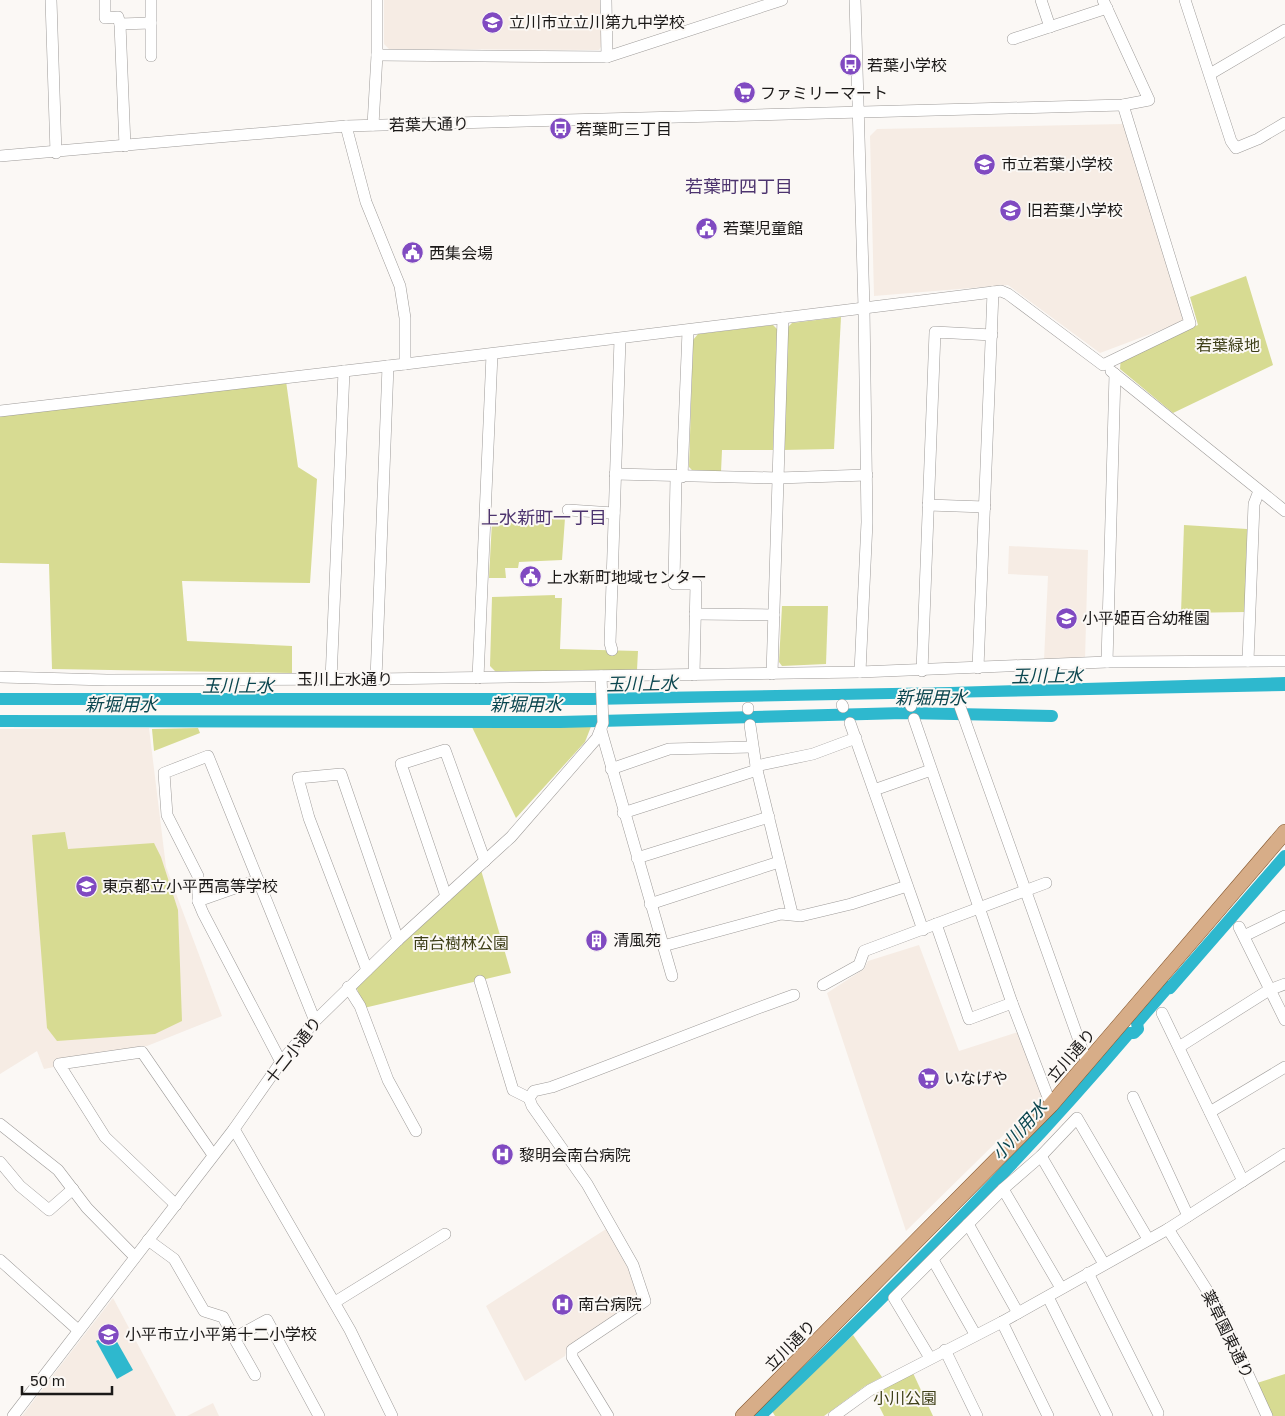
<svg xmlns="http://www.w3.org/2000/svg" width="1285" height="1416" font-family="'Golos Text','Noto Sans JP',sans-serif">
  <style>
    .built { fill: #f6ece4 }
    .green { fill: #d7db92 }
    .water { fill: #2eb8ce }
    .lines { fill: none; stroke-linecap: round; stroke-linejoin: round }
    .canal { stroke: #2eb8ce; stroke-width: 12 }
    .minor-casing { stroke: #9e9b99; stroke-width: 12 }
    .major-casing { stroke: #84562d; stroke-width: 16 }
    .minor { stroke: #fff; stroke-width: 11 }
    .major { stroke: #d7ad88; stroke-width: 15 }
    .labels { text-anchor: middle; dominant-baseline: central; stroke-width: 4; stroke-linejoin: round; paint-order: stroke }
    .poi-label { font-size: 16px; fill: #1b1918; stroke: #fbf8f5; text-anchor: start }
    .street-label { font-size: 16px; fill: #1b1918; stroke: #fbf8f5 }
    .park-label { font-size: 16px; fill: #3e3f18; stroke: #fbf8f5 }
    .neighbourhood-label { font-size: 18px; fill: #4d346f; stroke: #fbf8f5 }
    .water-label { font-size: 18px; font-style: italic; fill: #0b464f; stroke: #fbf8f5 }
  </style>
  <rect width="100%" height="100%" fill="#fbf8f5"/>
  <!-- built -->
  <g class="built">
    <path d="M 384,0 L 602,0 L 602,45 L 599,50 L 389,49 L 384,44 Z"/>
    <path d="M 1123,124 L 1185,321 L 1100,353 L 1008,285 L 874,296 L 870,136 L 877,129 Z"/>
    <path d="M 1009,546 L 1088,550 L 1085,660 L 1044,660 L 1048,576 L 1008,574 Z"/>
    <path d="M 149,728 L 166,867 L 222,1016 L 147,1046 L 54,1060 L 54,1067 L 44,1069 L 37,1051 L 0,1074 L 0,729 Z"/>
    <path d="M 919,945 L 959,1051 L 1018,1032 L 1042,1097 L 906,1231 L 827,993 L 864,969 L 868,961 Z"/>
    <path d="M 606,1229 L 625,1262 L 640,1294 L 638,1301 L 567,1349 L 565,1356 L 525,1381 L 486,1306 Z"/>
    <path d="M 113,1298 L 176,1416 L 22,1416 L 57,1370 Z"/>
    <path d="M 213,1403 L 219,1416 L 187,1416 Z"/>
  </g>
  <!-- green -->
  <g class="green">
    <path d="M 1246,276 L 1273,365 L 1173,413 L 1120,369 L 1121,356 L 1198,325 L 1190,297 Z"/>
    <path d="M 841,317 L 834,449 L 783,450 L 788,327 L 792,323 Z"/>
    <path d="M 773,325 L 777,329 L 773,450 L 722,450 L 721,472 L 694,472 L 689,467 L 693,340 L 698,334 Z"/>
    <path d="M 286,381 L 298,467 L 317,479 L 310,583 L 182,581 L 187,641 L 292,646 L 292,673 L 52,669 L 49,564 L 0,563 L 0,413 Z"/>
    <path d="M 565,518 L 562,560 L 519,562 L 518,568 L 505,568 L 506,578 L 489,578 L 492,521 Z"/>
    <path d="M 1184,525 L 1247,529 L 1246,612 L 1181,613 Z"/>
    <path d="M 555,595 L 555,598 L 562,598 L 560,649 L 638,651 L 637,670 L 496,672 L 490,666 L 492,597 Z"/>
    <path d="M 782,606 L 828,606 L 826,664 L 782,666 L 779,662 Z"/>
    <path d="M 592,724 L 585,742 L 516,818 L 471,725 Z"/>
    <path d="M 198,728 L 200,733 L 154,751 L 152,729 Z"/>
    <path d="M 65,832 L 68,849 L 154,843 L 161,857 L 178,910 L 182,1021 L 155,1034 L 57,1041 L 47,1028 L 32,835 Z"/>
    <path d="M 481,870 L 511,973 L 364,1008 L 356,986 Z"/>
    <path d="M 853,1335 L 882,1377 L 865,1386 L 824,1416 L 775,1416 L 772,1411 Z"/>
    <path d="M 913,1373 L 933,1416 L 884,1416 L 873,1394 Z"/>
    <path d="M 1285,1374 L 1285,1416 L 1272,1416 L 1257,1383 Z"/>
  </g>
  <!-- water -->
  <g class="water">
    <path d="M 1285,677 L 1285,691 L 591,705 L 0,705 L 0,693 L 593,693 L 950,687 Z"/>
    <path d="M 112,1333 L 133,1370 L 117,1379 L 96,1341 Z"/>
  </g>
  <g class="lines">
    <!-- canal -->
    <g class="canal">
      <path d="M 0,721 L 560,722 L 904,713 L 1052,716"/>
      <path d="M 760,1416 C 889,1294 1014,1168 1129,1033 L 1134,1033 L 1138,1029 L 1137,1023 L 1168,987 L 1170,988 L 1285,856"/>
    </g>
    <defs>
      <g id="minor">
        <path d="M 51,0 L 56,153"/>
        <path d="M 105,0 L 105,18 L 118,17 L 120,24 L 125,146"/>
        <path d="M 151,0 L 151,56"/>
        <path d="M 606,0 L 607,57 L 782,0"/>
        <path d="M 855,0 L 864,308 L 1001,291 L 1008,294 L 1103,365 L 1190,323 L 1123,105"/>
        <path d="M 1041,0 L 1050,27"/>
        <path d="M 1185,0 L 1231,141 L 1236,148 L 1258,139 L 1285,123"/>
        <path d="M 120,24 L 151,23"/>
        <path d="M 1013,39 L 1107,8"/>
        <path d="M 377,55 L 607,57"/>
        <path d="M 1210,74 L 1285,30"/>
        <path d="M 373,125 L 377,55 L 377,0"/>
        <path d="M 0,156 L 346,126 L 1123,105 L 1149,100 L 1103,0"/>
        <path d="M 405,364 L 864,308 L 867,522 L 860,672"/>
        <path d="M 1111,371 L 1285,511"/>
        <path d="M 0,411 L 405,364 L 405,318 L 400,286 L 366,202 L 346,126"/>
        <path d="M 615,474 L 778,478 L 867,475"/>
        <path d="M 676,477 L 674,584 L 696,584 L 694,675"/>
        <path d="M 682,477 L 688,331"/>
        <path d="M 928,505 L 985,507"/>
        <path d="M 568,510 L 614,513"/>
        <path d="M 695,614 L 774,615"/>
        <path d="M 612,650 L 610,643 L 620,339"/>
        <path d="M 1248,661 L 1254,504 L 1259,491"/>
        <path d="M 1107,662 L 1115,374"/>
        <path d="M 978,668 L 993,292"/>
        <path d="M 922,671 L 935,332 L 992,335"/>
        <path d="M 772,674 L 783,318"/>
        <path d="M 0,677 L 107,680 L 376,679 L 860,672 L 1107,662 L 1285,661"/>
        <path d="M 478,678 L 492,354"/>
        <path d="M 376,679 L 388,366"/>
        <path d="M 331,680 L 344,371"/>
        <path d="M 910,704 L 911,706"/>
        <path d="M 959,704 L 1087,1063"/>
        <path d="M 842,705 L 843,707"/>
        <path d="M 748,708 L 748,709"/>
        <path d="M 914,719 L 1012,1003 L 1051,1105"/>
        <path d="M 850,723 L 923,930"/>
        <path d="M 750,725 L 756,766 L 792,913"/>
        <path d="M 601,730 L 672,976"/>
        <path d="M 756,766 L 813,754 L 856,738"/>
        <path d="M 611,769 L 669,749 L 752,747"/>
        <path d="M 874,790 L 931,770"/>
        <path d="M 623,813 L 757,770"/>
        <path d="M 637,858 L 769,817"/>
        <path d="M 446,896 L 401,764 L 445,750 L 485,861"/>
        <path d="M 198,901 L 258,880"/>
        <path d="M 650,904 L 779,862"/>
        <path d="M 936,924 L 969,1019 L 1012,1003"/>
        <path d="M 1239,927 L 1285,1020"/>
        <path d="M 1244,936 L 1285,916"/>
        <path d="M 663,946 L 781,914 L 801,916 L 851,904 L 907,886"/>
        <path d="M 367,970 L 309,818 L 298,778 L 341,774 L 398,940"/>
        <path d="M 480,981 L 513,1090 L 529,1098"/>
        <path d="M 823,985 L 859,965 L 864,951 L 1046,883"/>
        <path d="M 348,987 L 360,1006 L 388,1080 L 416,1131"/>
        <path d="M 1162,1013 L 1243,1181"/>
        <path d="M 1179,1047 L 1269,990 L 1285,984"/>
        <path d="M 281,1062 L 203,913 L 198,901 L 198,876 L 167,815 L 164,773 L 208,756 L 315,1021"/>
        <path d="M 1133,1097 L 1188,1216"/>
        <path d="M 1210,1112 L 1285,1067"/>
        <path d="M 0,1124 L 58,1170 L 87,1208 L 135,1257"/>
        <path d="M 234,1129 L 350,1330 L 392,1416"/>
        <path d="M 1041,1156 L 1104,1264"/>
        <path d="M 0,1162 L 20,1186 L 49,1210 L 73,1189"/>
        <path d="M 1003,1189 L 1061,1288"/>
        <path d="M 176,1205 L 105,1137 L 59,1064 L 142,1052 L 213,1155"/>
        <path d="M 968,1224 L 1018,1313"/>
        <path d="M 1168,1229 L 1217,1306 L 1267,1416"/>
        <path d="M 148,1240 L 174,1259 L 204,1311 L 223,1317 L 234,1338 L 267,1320 L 319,1416"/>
        <path d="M 0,1260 L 78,1330"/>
        <path d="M 933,1260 L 975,1334"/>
        <path d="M 1088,1273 L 1158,1413"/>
        <path d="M 1048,1297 L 1107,1416"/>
        <path d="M 335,1302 L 445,1234"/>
        <path d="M 1002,1322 L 1048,1416"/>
        <path d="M 234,1338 L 255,1375"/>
        <path d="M 945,1350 L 977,1416"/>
        <path d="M 930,1358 L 894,1298 L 1003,1189 L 1041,1156 L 1077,1118 L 1148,1239"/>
        <path d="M 13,1416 L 234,1129 L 281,1062 L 315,1021 L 398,940 L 511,837 L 597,738 L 603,723 L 601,676"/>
        <path d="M 608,1416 L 572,1357 L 572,1350 L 645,1301 L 633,1265 L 587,1184 L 532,1106 L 529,1098 L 534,1091 L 552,1087 C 633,1057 713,1024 794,995"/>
        <path d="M 834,1416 L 870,1390 L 1002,1322 L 1168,1229 L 1285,1154"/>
      </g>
      <path id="major" d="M 743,1416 L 1051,1105 L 1285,832"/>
    </defs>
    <!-- minor casing -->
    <use href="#minor" class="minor-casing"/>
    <!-- major casing -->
    <use href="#major" class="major-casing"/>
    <!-- minor -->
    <use href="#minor" class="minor"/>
    <!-- major -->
    <use href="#major" class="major"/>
  </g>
  <!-- icons -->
  <defs>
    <symbol id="school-disc" viewBox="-11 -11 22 22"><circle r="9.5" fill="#804ac1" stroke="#fbf8f5"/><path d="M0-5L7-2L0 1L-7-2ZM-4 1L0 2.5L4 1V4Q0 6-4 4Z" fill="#fff"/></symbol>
    <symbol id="bus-disc" viewBox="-11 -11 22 22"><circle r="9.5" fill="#804ac1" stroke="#fbf8f5"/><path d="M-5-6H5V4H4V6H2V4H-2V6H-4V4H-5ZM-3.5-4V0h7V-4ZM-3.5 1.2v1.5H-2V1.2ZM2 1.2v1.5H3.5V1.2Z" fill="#fff"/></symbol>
    <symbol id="supermarket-disc" viewBox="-11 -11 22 22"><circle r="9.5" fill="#804ac1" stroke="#fbf8f5"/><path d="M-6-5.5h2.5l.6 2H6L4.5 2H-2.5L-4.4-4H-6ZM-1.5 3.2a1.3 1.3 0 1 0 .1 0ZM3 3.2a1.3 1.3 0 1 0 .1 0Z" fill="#fff"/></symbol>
    <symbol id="civic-disc" viewBox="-11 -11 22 22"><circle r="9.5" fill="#804ac1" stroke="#fbf8f5"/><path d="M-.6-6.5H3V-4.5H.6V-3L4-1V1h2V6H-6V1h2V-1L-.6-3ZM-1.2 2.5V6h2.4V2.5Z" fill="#fff"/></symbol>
    <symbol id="building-disc" viewBox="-11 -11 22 22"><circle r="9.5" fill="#804ac1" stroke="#fbf8f5"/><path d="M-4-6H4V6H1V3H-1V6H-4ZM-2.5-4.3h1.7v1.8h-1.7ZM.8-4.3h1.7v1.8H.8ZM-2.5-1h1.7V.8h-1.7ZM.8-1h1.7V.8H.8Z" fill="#fff"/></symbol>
    <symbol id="hospital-disc" viewBox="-11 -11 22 22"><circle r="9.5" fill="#804ac1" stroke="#fbf8f5"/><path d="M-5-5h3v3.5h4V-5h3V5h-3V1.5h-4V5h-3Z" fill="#fff"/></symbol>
  </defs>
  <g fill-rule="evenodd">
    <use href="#school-disc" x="480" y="10" width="25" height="25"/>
    <use href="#bus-disc" x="838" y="52" width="25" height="25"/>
    <use href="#supermarket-disc" x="732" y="80" width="25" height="25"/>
    <use href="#bus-disc" x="548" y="116" width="25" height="25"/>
    <use href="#school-disc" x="972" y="152" width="25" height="25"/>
    <use href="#school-disc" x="998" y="198" width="25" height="25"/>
    <use href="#civic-disc" x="694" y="216" width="25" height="25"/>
    <use href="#civic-disc" x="400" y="240" width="25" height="25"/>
    <use href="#civic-disc" x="518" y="564" width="25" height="25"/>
    <use href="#school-disc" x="1054" y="606" width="25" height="25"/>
    <use href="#school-disc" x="74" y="874" width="25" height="25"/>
    <use href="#building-disc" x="584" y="928" width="25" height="25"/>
    <use href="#supermarket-disc" x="916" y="1066" width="25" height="25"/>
    <use href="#hospital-disc" x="490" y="1142" width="25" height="25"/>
    <use href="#hospital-disc" x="550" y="1292" width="25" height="25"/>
    <use href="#school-disc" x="96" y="1322" width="25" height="25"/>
  </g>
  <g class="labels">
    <!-- poi labels -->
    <g class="poi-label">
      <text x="509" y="22">立川市立立川第九中学校</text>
      <text x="867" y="65">若葉小学校</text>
      <text x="760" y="93">ファミリーマート</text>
      <text x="576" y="129">若葉町三丁目</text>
      <text x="1001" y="164">市立若葉小学校</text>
      <text x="1027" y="210">旧若葉小学校</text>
      <text x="723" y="228">若葉児童館</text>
      <text x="429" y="253">西集会場</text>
      <text x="547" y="577">上水新町地域センター</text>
      <text x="1082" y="618">小平姫百合幼稚園</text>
      <text x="102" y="886">東京都立小平西高等学校</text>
      <text x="613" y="940">清風苑</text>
      <text x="944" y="1078">いなげや</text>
      <text x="519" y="1155">黎明会南台病院</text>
      <text x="578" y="1304">南台病院</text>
      <text x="125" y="1334">小平市立小平第十二小学校</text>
    </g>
    <!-- street labels -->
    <g class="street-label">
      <text transform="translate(429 124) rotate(-1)">若葉大通り</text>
      <text x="345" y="679">玉川上水通り</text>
      <text transform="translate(293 1050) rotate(-52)">十二小通り</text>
      <text transform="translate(1071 1055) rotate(-49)">立川通り</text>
      <text transform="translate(1228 1334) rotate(64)">薬草園東通り</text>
      <text transform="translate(790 1345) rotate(-45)">立川通り</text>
    </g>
    <!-- park labels -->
    <g class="park-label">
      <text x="1228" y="345">若葉緑地</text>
      <text x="461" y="943">南台樹林公園</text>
      <text x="905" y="1398">小川公園</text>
    </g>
    <!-- neighbourhood labels -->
    <g class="neighbourhood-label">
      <text x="739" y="186">若葉町四丁目</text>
      <text x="544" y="517">上水新町一丁目</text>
    </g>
    <!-- water labels -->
    <g class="water-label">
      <text transform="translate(1047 675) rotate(-1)">玉川上水</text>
      <text transform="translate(642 683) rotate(-1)">玉川上水</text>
      <text x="238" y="685">玉川上水</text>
      <text x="931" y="697">新堀用水</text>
      <text x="121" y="704">新堀用水</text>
      <text x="526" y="704">新堀用水</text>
      <text transform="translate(1019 1130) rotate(-48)">小川用水</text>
    </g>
  </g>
  <!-- scale -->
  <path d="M22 1386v8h90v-8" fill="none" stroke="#1b1918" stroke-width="2.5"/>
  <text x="30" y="1386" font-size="15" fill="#1b1918" stroke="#fbf8f5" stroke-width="4" paint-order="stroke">50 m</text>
</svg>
